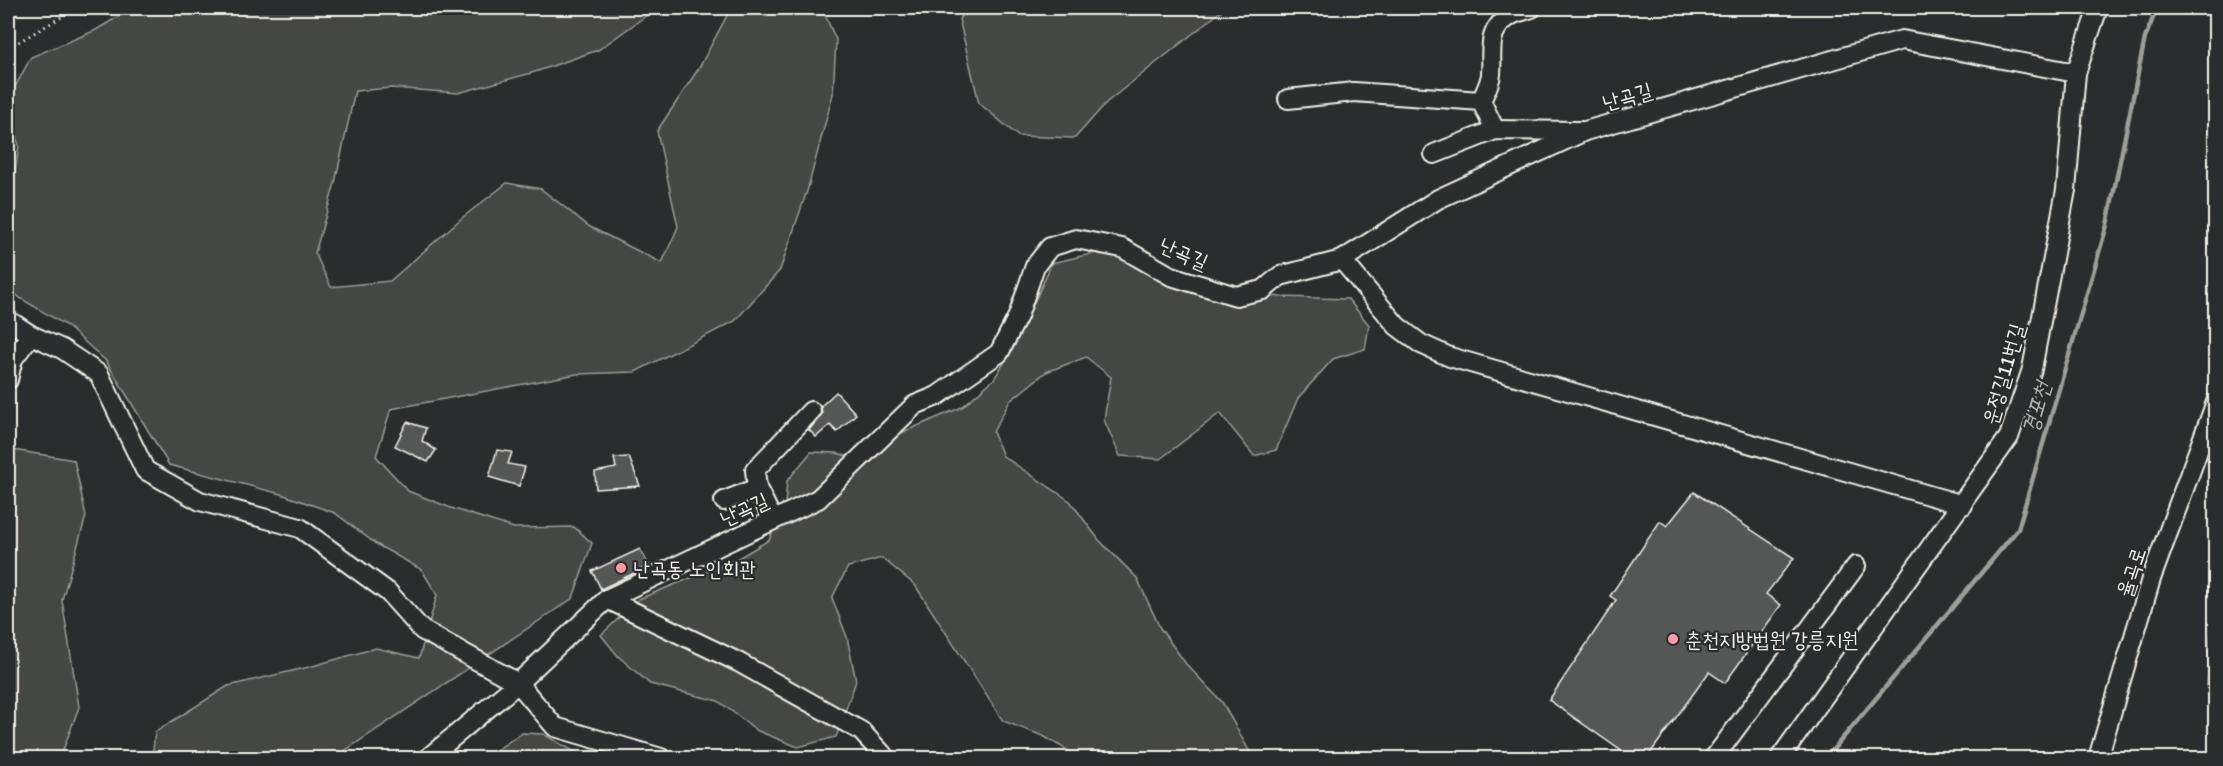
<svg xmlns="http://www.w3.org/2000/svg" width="2223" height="766" font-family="Itim,'Poor Story',sans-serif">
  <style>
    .green { fill: #444645; stroke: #9c9c96; stroke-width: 1.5 }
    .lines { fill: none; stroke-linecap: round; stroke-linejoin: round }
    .stream { stroke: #9f9f9a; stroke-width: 4.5 }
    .building { fill: #555756; stroke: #f4f1e8; stroke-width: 1.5 }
    .minor-casing { stroke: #f4f1e8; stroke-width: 22 }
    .path { stroke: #f4f1e8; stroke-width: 3; stroke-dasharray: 1.5 4.5; stroke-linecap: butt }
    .minor { stroke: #2a2d2e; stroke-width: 18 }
    .poi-dot { fill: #ff9aa2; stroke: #2a2d2e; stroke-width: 2 }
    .labels { text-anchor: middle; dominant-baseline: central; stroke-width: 4.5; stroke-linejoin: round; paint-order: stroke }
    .street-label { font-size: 21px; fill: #f4f1e8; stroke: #2a2d2e }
    .poi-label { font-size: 21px; fill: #f4f1e8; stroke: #2a2d2e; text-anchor: start }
    .water-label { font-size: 22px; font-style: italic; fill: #b5b3ae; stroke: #2a2d2e }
  </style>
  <rect width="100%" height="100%" fill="#2a2d2e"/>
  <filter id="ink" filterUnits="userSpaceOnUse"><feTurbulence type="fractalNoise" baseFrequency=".0167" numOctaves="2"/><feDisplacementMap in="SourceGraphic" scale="12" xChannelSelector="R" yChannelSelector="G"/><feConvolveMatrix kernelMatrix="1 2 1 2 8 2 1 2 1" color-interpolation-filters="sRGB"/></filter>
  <g filter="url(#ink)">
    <!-- green -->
    <g class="green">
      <path d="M 133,8 L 657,8 L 598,50 L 535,72 L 458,93 L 391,88 L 355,91 L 335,183 L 315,253 L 331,287 L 390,281 L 463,217 L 507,183 L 541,189 L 590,227 L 662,263 L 678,227 L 657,131 L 699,68 L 731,8 L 822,8 L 836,40 L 833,94 L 808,188 L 780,270 L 735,321 L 635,372 L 577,374 L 391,409 L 376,456 L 408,491 L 451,508 L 514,528 L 574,527 L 592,543 L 573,598 L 334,758 L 152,758 L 155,732 L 228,686 L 309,667 L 376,648 L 419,658 L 437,595 L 422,570 L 376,544 L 335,513 L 281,494 L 169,465 L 106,361 L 67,326 L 20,298 L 8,287 L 8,201 L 13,187 L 19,145 L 8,116 L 8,100 L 31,57 L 94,31 Z"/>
      <path d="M 967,8 L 1225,8 L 1107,102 L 1075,138 L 1018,136 L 979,103 L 959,19 Z"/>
      <path d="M 1121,247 L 1181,268 L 1207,284 L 1280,297 L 1348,299 L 1369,325 L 1365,349 L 1333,359 L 1298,398 L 1276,450 L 1254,456 L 1220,413 L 1160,459 L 1120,456 L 1104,420 L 1111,377 L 1086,357 L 1046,372 L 1010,401 L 993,432 L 1003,456 L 1070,501 L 1099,540 L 1137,578 L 1160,628 L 1186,664 L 1222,702 L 1253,758 L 1081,758 L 1043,736 L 1003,721 L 915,585 L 882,558 L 848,567 L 832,598 L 847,637 L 856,681 L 836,737 L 798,747 L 758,731 L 718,701 L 650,684 L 618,656 L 601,635 L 639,599 L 735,560 L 769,540 L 785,505 L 787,481 L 811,452 L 837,453 L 869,463 L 901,433 L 962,407 L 994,379 L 1014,347 L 1052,263 Z"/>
      <path d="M 13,450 L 74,460 L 86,516 L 62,600 L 79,707 L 60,758 L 8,758 L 8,455 Z"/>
      <path d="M 2215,605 L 2215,706 L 2207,686 L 2212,618 Z"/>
      <path d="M 522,733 L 543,734 L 586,758 L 484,758 Z"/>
    </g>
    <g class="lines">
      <!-- stream -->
      <path class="stream" d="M 1826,758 L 2018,529 L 2107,225 L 2145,38 L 2157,8"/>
    </g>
    <!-- building -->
    <g class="building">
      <path d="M 836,392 L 856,414 L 837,432 L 830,425 L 816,437 L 809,430 L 822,414 L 821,406 Z"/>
      <path d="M 407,422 L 426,428 L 422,441 L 436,450 L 428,462 L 395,446 Z"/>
      <path d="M 497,450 L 512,452 L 508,464 L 525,467 L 519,486 L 489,477 Z"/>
      <path d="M 629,457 L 640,486 L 596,489 L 595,472 L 616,468 L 614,458 Z"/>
      <path d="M 1694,492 L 1794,558 L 1766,594 L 1781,605 L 1725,683 L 1709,672 L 1646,759 L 1633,759 L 1549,700 L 1616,600 L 1610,596 L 1660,521 L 1667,526 Z"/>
      <path d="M 640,549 L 649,566 L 601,589 L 592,571 Z"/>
    </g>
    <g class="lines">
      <defs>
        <g id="minor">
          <path d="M 1288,99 L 1354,92 L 1481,101 L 1495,130"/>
          <path d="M 1481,101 C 1485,92 1490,84 1491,74 C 1493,52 1485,31 1510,16 C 1516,12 1525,11 1532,8"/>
          <path d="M 1434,154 L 1495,130 L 1580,131"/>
          <path d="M 1342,260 L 1397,326 L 1421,344 L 1450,357 L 1963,505"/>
          <path d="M 8,320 L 31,335 L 62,349 L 99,374 L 145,470 L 200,501 L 300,528 L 388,592 L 422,630 L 518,683 L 555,727 L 661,758"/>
          <path d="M 8,380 L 13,359 L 31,335"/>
          <path d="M 724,501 L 757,488"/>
          <path d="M 773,520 L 757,488 L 755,470 L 811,411"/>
          <path d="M 607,599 L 738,662 L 861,731 L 886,758"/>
          <path d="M 428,758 L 518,683 L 607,599 L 818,499 L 915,405 L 937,396 L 999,353 L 1018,316 L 1035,266 L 1050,247 L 1076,239 L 1122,248 L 1171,276 L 1236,296 L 1263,290 L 1280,276 L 1342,260 L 1438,199 L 1585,131 L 1902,40 L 2076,73"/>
          <path d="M 1714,758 L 1856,566"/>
          <path d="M 1780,758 L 2009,437 L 2032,369 L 2066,190 L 2076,73 L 2098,8"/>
          <path d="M 2098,758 L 2151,579 L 2216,402"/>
        </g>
      </defs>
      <!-- minor casing -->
      <use href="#minor" class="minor-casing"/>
      <!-- path -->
      <path class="path" d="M 8,48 L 77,8"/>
      <!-- minor -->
      <use href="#minor" class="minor"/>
    </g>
  </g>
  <!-- markers -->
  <g class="poi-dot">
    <circle cx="621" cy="568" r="6"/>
    <circle cx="1673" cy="639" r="6"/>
  </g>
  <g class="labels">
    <!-- street labels -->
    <g class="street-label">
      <text transform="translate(1627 96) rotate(-16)">난곡길</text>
      <text transform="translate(1184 253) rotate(23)">난곡길</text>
      <text transform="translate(2003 374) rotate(-74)">운정길11번길</text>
      <text transform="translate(744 509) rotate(-25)">난곡길</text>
      <text transform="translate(2131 572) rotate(-72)">율곡로</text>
    </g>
    <!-- poi labels -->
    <g class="poi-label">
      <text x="633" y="568">난곡동 노인회관</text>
      <text x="1685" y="639">춘천지방법원 강릉지원</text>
    </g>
    <!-- water labels -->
    <g class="water-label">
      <text transform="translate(2036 408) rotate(-74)">경포천</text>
    </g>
  </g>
  <!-- margin -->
  <rect width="2223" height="766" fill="none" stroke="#2a2d2e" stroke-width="30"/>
  <rect x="15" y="15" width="2193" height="736" fill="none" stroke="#f4f1e8" stroke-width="2" filter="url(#ink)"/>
</svg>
